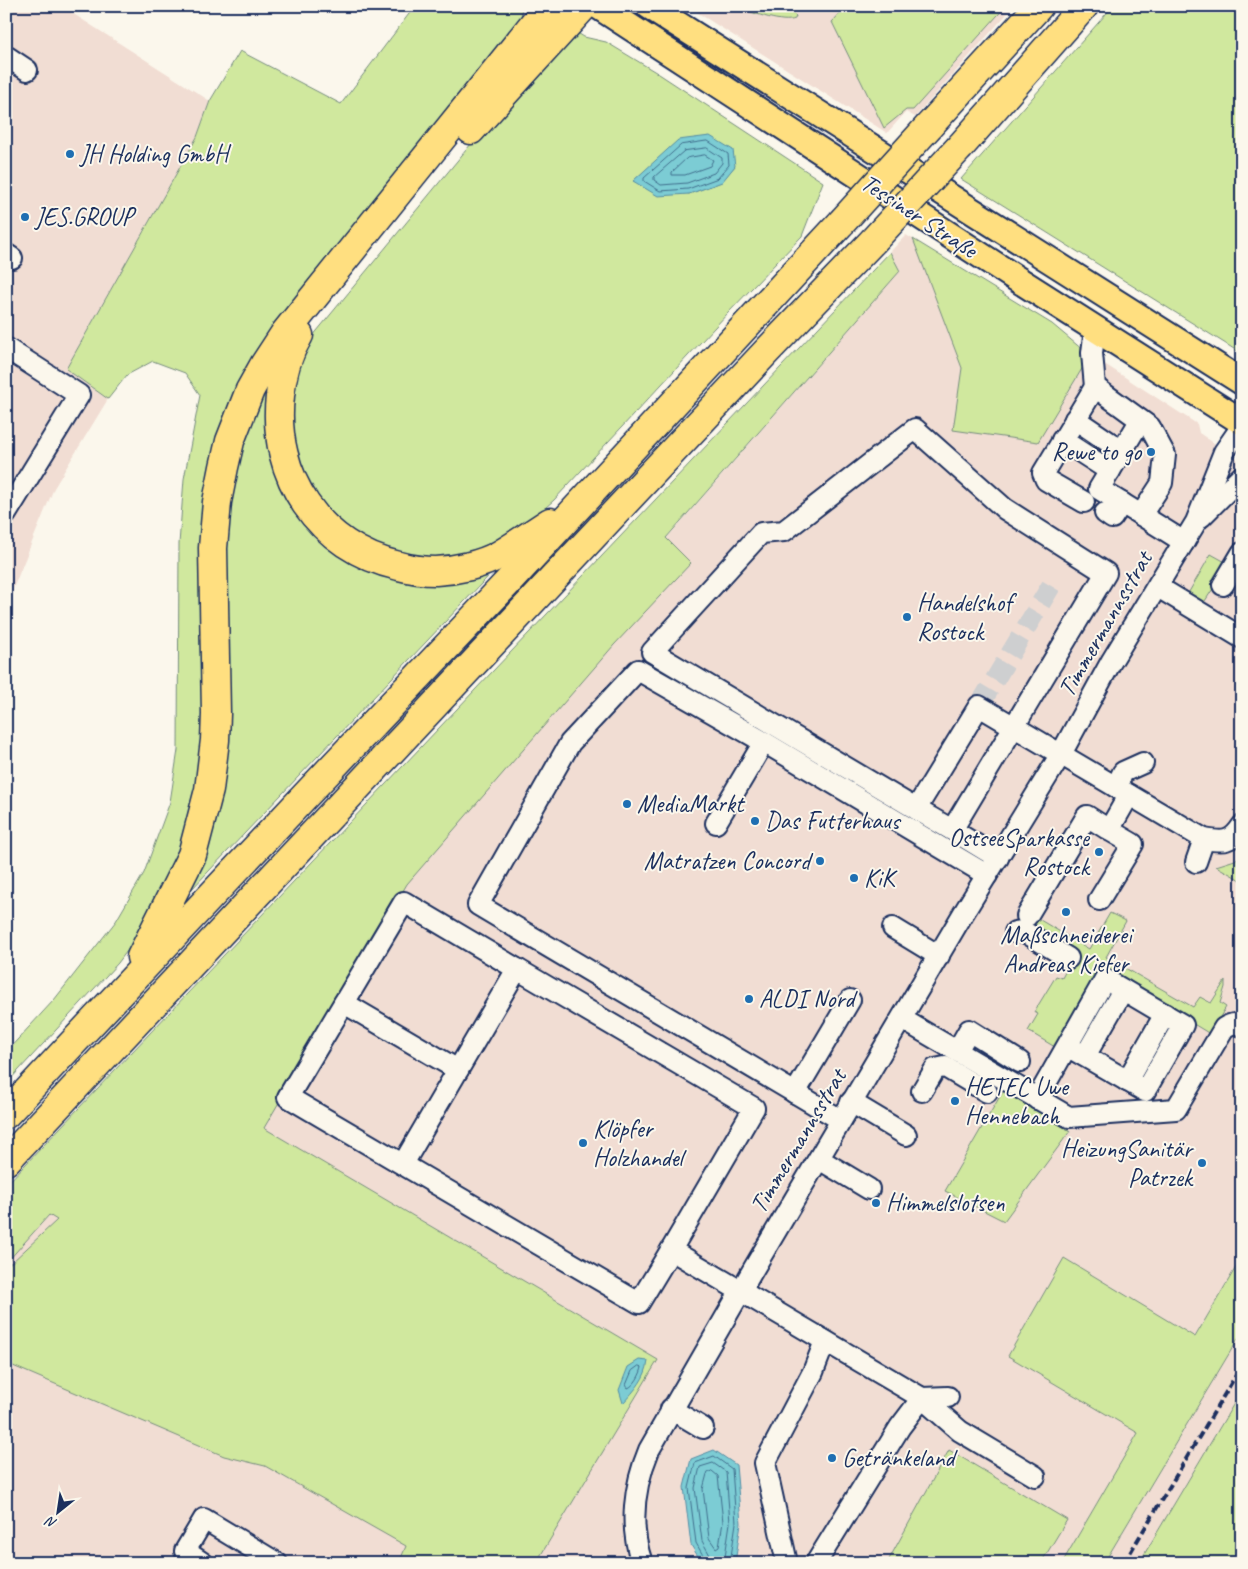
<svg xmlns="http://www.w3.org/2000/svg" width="1248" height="1569" font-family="Caveat,sans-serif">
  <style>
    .built { fill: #f1ddd3 }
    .green { fill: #d0e89e; stroke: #768c7e; fill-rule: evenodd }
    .water { fill: #7bccd4; stroke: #558da5 }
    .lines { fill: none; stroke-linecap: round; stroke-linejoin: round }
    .shore { stroke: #416e8d; stroke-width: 1 }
    .minor-tunnel { stroke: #cecfd0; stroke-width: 20; stroke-dasharray: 20 10; stroke-linecap: butt }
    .minor-casing { stroke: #1b2f5e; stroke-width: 24 }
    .major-casing { stroke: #1b2f5e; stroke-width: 29 }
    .highway-casing { stroke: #1b2f5e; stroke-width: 31 }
    .minor { stroke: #fbf7ec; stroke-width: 20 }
    .major { stroke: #ffdf80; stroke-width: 25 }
    .highway { stroke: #ffdf80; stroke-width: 28 }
    .rail { stroke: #1b2f5e; stroke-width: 4; stroke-dasharray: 8 4; stroke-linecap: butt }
    .highway-bridge-casing { stroke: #1b2f5e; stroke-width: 31; stroke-linecap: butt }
    .highway-bridge { stroke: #ffdf80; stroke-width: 28 }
    .poi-dot { fill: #1f6fb2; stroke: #fbf7ec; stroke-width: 2 }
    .labels { text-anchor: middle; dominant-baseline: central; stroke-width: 4; stroke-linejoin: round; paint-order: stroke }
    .poi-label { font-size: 25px; fill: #1b2f5e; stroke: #fbf7ec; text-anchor: start }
    .street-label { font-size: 25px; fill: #1b2f5e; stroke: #fbf7ec }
  </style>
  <rect width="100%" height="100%" fill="#fbf7ec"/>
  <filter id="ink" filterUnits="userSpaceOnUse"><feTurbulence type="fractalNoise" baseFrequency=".02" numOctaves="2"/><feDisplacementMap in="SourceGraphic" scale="10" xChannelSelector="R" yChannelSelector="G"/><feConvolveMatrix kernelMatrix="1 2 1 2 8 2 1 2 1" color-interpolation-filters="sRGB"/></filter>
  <g filter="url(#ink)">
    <!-- built -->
    <g class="built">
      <path d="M 6,6 L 61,6 L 210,101 L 197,137 L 66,369 L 108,399 L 54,488 L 6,606 Z"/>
      <path d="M 687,6 L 1014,6 L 915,117 L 906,112 L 887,133 Z"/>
      <path d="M 906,235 L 1052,324 L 1083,350 L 1197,424 L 1199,433 L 1242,462 L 1242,1257 L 1062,1563 L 6,1563 L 7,1261 L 666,539 L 900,271 L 890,252 Z"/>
      <path d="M 1242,1332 L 1242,1390 L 1139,1563 L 1104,1563 Z"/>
    </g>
    <!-- green -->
    <g class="green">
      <path d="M 415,6 L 522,6 L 521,21 L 235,407 L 200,805 L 147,924 L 118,963 L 6,1084 L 6,1052 L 54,1000 L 116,921 L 144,873 L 170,802 L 178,750 L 179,544 L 184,479 L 200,395 L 185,373 L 153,361 L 127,375 L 108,399 L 66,369 L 197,137 L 210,101 L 240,51 L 341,104 Z"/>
      <path d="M 739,6 C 754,6 785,4 796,16 L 795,19 C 782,24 755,13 741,9 Z"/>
      <path d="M 847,6 L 1006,6 L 913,110 L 906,110 L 884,128 L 832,22 Z"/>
      <path d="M 1113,6 L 1242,6 L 1242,354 L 961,179 Z"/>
      <path d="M 573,30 L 584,37 L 606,42 L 659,74 L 823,182 L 802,236 L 728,313 L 554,500 L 518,532 L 488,552 L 443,563 L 373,551 L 325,516 L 288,445 L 298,354 L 532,70 ZM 662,156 L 735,166 L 721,182 L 689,194 L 633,181 Z"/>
      <path d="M 913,239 L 1052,324 L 1083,350 L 1083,367 L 1038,442 L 953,430 L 962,368 Z"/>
      <path d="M 890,252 L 900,271 L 666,538 L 691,563 L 614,645 L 407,884 L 264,1128 L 658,1360 L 536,1563 L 399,1563 L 406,1546 L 265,1466 L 224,1456 L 6,1363 L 6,1185 ZM 49,1215 L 57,1220 L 11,1263 L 7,1262 Z"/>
      <path d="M 274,360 L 270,416 L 352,558 L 500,564 L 172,910 L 185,888 L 221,596 L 233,459 Z"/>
      <path d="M 1211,554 L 1229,564 L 1205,601 L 1199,602 L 1186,597 Z"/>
      <path d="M 1242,854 L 1242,881 L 1216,866 L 1235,860 Z"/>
      <path d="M 1110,913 L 1126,921 L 1106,957 L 1193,1007 L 1200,997 L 1211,1003 L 1225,981 L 1225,987 L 1220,1003 L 1226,1007 L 1210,1034 L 1106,971 L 1060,1050 L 1028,1031 L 1038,1014 L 1034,1012 L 1056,976 L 1062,978 L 1074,955 L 1029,928 L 1035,917 L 1089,949 Z"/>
      <path d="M 1003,1091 L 1070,1131 L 1004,1221 L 945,1191 Z"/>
      <path d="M 1242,1257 L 1242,1332 L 1104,1563 L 1062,1563 L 1138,1433 L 1008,1356 L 1064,1258 L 1195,1337 Z"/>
      <path d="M 1242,1390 L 1242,1563 L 1139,1563 Z"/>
      <path d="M 949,1450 L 1067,1520 L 1041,1563 L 887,1563 Z"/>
    </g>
    <!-- water -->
    <g class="water">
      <path d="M 710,136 L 733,150 L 735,166 L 722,182 L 689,194 L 658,196 L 633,181 L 678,140 Z"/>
      <path d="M 639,1360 L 648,1361 C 646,1378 635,1390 623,1403 L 619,1390 L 628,1367 Z"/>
      <path d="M 714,1450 L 736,1465 L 741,1523 L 735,1563 L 702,1563 L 691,1545 L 684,1487 L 691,1459 Z"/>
    </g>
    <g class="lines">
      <!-- shore -->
      <g class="shore">
        <path d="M 708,141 L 728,154 L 729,165 L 718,178 L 688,189 L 660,191 L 644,181 L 644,178 L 681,145 Z"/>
        <path d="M 707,148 L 722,158 L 722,163 L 714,173 L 687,183 L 661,185 L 654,180 L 654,177 L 684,151 Z"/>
        <path d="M 705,155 L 713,160 L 710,166 L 685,175 L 672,175 L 672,172 L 687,158 Z"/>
        <path d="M 639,1366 L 642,1367 C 641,1374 634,1386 628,1388 L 626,1385 L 632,1371 Z"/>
        <path d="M 712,1471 L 718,1476 L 723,1522 L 719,1546 L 716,1548 L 709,1538 L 703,1489 L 707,1474 Z"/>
        <path d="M 706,1563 L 705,1559 L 696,1543 L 689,1488 L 695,1463 L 714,1456 L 732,1469 L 736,1523 L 730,1563"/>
        <path d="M 712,1563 L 711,1557 L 702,1541 L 695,1488 L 700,1467 L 713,1463 L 726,1472 L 730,1523 L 724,1563"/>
      </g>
      <!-- minor-tunnel -->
      <path class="minor-tunnel" d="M 979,706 L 1054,581"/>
      <defs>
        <g id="minor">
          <path d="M 6,56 L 27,70"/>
          <path d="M 6,254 L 12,258"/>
          <path d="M 1095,328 L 1092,353 L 1095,387 L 1150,427 L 1165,455 L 1162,483 L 1141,515 L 1184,542"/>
          <path d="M 6,348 L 79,395 L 6,514"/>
          <path d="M 1075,419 L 1122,451"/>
          <path d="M 1140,421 L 1099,489 L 1141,515"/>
          <path d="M 1062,440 L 1110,471"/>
          <path d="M 1084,502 L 1046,480 L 1043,473 L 1095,387"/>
          <path d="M 1105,513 L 1112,518 L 1122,503"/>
          <path d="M 1201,517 L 1242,476"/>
          <path d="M 1223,585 L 1242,553"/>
          <path d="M 1158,587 L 1242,638"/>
          <path d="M 1116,787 L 1123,772 L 1143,763"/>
          <path d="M 916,809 L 952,830 L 1106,573 L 1005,509 L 915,429 L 784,531 L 761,533 L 652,652 L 916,809 L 979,706 C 1054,750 1129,795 1204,839 C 1223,842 1231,843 1242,826"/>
          <path d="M 716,823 L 764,742"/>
          <path d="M 952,830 L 998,858"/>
          <path d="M 1196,862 L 1204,839"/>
          <path d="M 1099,900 L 1133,844 L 1109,830 L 1129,795"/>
          <path d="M 1027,916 L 1087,816 L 1109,830"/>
          <path d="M 893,928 L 939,956"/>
          <path d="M 1015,932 L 1023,931 L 1068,958"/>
          <path d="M 517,969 L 404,902 L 288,1097 L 639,1303 L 671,1250"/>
          <path d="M 344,1003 L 458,1070"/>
          <path d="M 902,1019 L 1069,1117 L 1176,1109 L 1224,1028 C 1230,1024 1235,1022 1242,1026"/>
          <path d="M 957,1051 L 969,1030 L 1020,1062"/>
          <path d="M 1085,1056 L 1123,990"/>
          <path d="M 1127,1081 L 1165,1014"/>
          <path d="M 922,1091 L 935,1069 L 945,1067 L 987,1092"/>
          <path d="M 795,1093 L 850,1000"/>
          <path d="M 1037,1099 L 1105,979 L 1183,1025 L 1145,1091 L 1067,1046"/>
          <path d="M 851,1102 L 906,1135"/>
          <path d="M 841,1120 L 478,905 L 570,743 L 638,670 L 764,742 L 987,875"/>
          <path d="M 819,1159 L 869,1189"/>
          <path d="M 403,1164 L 517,969 L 754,1108 L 671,1250 L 922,1398 L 948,1397"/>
          <path d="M 671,1409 L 703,1428"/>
          <path d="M 203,1563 L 185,1551 L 204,1519 L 277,1563"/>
          <path d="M 642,1563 C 629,1526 634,1486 649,1450 L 754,1268 L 963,914 L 1061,754 L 1111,662 L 1196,522 L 1224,452 L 1242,426"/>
          <path d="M 787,1563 L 765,1463 L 813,1372 L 825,1341"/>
          <path d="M 816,1563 L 900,1427 L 922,1398 L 960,1431 L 1035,1476"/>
        </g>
        <g id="major">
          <path d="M 598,6 L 1014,277 L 1242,422"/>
          <path d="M 649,6 L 1242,382"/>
        </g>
        <g id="highway">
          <path d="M 929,126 L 1039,6"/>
          <path d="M 471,130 L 584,6"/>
          <path d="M 960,147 L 1084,6"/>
          <path d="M 299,335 C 287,355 282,373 280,396 C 271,476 319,548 399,566 C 410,569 424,571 436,571 C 456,570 481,565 499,555 C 516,545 533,533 550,522"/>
          <path d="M 141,957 L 192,855 L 209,790 L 215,740 L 216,714 L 213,548 L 217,502 L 224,467 L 230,441 L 250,390 L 264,365 L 285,333 L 548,6"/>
          <path d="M 6,1114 L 305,796 L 510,580 L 842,222"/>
          <path d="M 6,1161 L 766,352 L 873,241"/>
        </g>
      </defs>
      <!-- minor casing -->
      <use href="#minor" class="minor-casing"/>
      <!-- major casing -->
      <use href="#major" class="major-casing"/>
      <!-- highway casing -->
      <use href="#highway" class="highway-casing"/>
      <!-- minor -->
      <use href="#minor" class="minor"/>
      <!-- major -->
      <use href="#major" class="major"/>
      <!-- highway -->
      <use href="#highway" class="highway"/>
      <!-- rail -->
      <path class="rail" d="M 1124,1563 L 1242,1365"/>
      <defs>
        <g id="highway-bridge">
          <path d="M 842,222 L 929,126"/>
          <path d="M 873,241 L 960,147"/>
        </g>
      </defs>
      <!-- highway-bridge casing -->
      <use href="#highway-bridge" class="highway-bridge-casing"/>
      <!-- highway-bridge -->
      <use href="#highway-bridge" class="highway-bridge"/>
    </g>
  </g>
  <!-- markers -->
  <g class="poi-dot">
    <circle cx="70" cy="154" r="5"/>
    <circle cx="25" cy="217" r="5"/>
    <circle cx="1151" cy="452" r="5"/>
    <circle cx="907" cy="617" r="5"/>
    <circle cx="627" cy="804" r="5"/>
    <circle cx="755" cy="821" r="5"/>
    <circle cx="1099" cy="852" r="5"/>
    <circle cx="820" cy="861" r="5"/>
    <circle cx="854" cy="878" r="5"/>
    <circle cx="1066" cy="912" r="5"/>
    <circle cx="749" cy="999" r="5"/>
    <circle cx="955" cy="1101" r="5"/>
    <circle cx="583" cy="1143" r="5"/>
    <circle cx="1202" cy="1163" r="5"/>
    <circle cx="876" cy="1203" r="5"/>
    <circle cx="832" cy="1458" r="5"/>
  </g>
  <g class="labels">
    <!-- poi labels -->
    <g class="poi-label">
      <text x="80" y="154">JH Holding GmbH</text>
      <text x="35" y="217">JES.GROUP</text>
      <text x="1141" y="452" text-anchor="end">Rewe to go</text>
      <text x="917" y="603">Handelshof<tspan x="917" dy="29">Rostock</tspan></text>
      <text x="637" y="804">MediaMarkt</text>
      <text x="765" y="821">Das Futterhaus</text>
      <text x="1089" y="838" text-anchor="end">OstseeSparkasse<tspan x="1089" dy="29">Rostock</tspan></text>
      <text x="810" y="861" text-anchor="end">Matratzen Concord</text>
      <text x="864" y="878">KiK</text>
      <text x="1066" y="935" text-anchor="middle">Maßschneiderei<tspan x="1066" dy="29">Andreas Kiefer</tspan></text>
      <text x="759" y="999">ALDI Nord</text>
      <text x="965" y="1087">HETEC Uwe<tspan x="965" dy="29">Hennebach</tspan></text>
      <text x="593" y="1129">Klöpfer<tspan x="593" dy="29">Holzhandel</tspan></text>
      <text x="1192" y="1149" text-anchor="end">HeizungSanitär<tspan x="1192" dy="29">Patrzek</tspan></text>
      <text x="886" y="1203">Himmelslotsen</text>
      <text x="842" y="1458">Getränkeland</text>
    </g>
    <!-- street labels -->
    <g class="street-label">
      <text transform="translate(919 216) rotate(33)">Tessiner Straße</text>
      <text transform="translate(1105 624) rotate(-60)">Timmermannsstrat</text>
      <text transform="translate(798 1141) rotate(-59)">Timmermannsstrat</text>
    </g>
  </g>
  <!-- margin -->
  <rect width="1248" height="1569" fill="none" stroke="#fbf7ec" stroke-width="25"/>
  <rect x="12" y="12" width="1223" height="1544" fill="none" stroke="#1b2f5e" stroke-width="2" filter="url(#ink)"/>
  <!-- north arrow -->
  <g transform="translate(58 1512) rotate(210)" stroke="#fbf7ec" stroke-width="4" paint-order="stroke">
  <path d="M0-4L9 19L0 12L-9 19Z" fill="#1b2f5e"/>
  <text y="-8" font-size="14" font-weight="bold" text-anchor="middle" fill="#1b2f5e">N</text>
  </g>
</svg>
